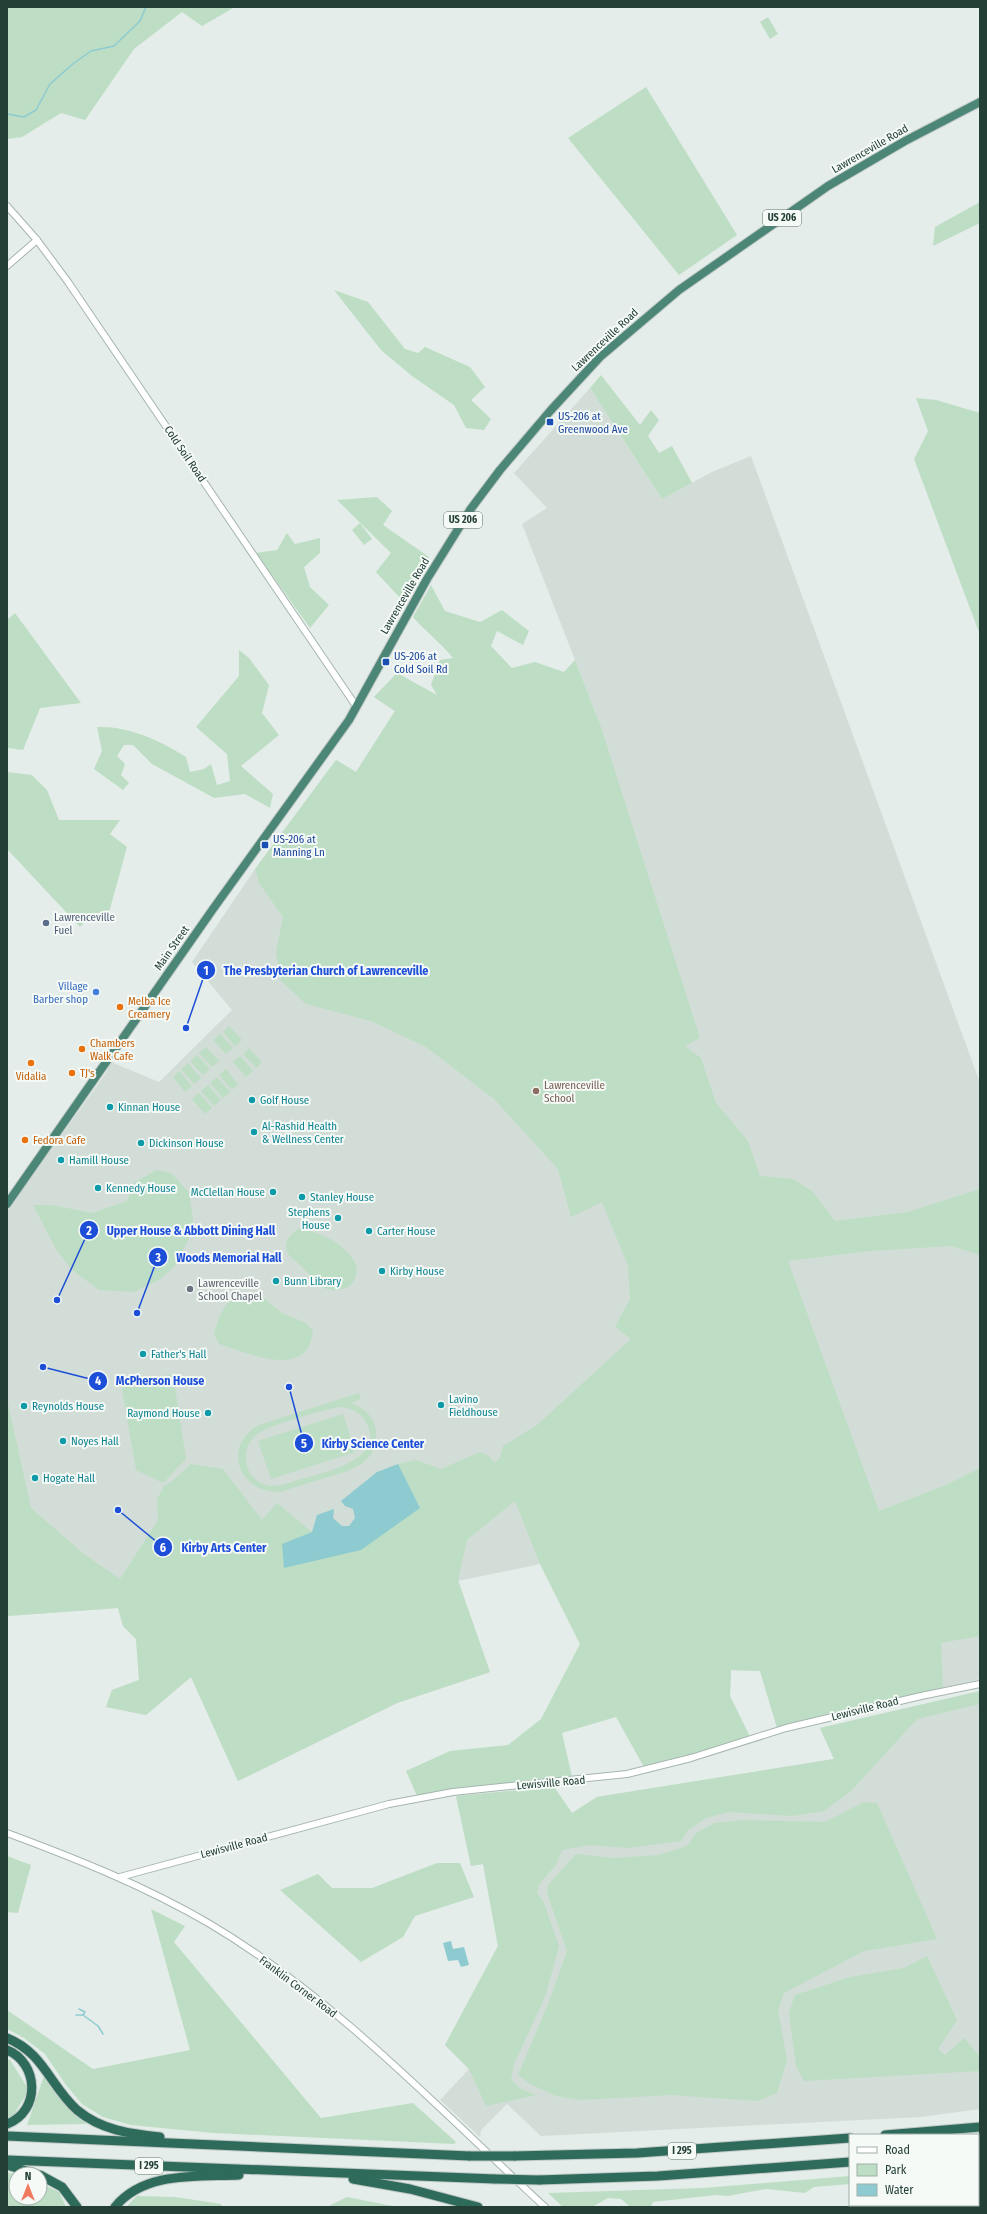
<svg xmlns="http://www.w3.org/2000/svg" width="987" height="2214" font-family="'Fira Sans Condensed',sans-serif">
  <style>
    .built { fill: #d2ddd7 }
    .green { fill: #bddec4; fill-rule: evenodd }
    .water { fill: #8dcbd1 }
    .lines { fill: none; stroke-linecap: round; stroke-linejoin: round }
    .stream { stroke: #8dcbd1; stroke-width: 1.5 }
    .tertiary-casing { stroke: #a6b5b0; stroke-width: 8 }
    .trunk-casing { stroke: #c1c9c7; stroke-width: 10 }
    .motorway-casing { stroke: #c1c9c7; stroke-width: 11 }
    .tertiary { stroke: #fff; stroke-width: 6 }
    .trunk { stroke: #4c8676; stroke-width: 8 }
    .motorway { stroke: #2f6b5b; stroke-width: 9 }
    .motorway-bridge-casing { stroke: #c1c9c7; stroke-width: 11; stroke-linecap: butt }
    .motorway-bridge { stroke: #2f6b5b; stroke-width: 9 }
    .transit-dot { fill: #1a4fb4; stroke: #f5faf7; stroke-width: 1.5 }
    .service-dot { fill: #5c6f8a; stroke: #f5faf7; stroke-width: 1.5 }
    .shop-dot { fill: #3f7fe0; stroke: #f5faf7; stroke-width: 1.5 }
    .food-dot { fill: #e8710a; stroke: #f5faf7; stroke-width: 1.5 }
    .education-dot { fill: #8d6e63; stroke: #f5faf7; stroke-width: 1.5 }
    .culture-dot { fill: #0f9aa8; stroke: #f5faf7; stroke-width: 1.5 }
    .worship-dot { fill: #6b7280; stroke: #f5faf7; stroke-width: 1.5 }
    .labels { text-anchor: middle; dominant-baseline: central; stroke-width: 4; stroke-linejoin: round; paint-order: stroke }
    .shield { fill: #f5faf7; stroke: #627770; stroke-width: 1 }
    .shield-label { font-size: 10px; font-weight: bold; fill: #233f36 }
    .street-label { font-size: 11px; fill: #233f36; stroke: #f5faf7 }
    .transit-label { font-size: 11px; fill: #164399; stroke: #f5faf7; text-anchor: start }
    .service-label { font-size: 11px; fill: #4e5e75; stroke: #f5faf7; text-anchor: start }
    .shop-label { font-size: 11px; fill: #366cbe; stroke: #f5faf7; text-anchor: end }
    .food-label { font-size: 11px; fill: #c56008; stroke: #f5faf7; text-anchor: start }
    .education-label { font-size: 11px; fill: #785e54; stroke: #f5faf7; text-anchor: start }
    .culture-label { font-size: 11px; fill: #0d838f; stroke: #f5faf7; text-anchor: start }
    .worship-label { font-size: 11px; fill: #5b616d; stroke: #f5faf7; text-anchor: start }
    .leader { fill: none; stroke: #1d4ed8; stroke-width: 1.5 }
    .callout-dot { fill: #1d4ed8; stroke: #f5faf7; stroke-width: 1.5 }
    .mark-label { font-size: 12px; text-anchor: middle; font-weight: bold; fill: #fff }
    .callout-label { font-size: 12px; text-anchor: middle; font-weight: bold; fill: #1d4ed8; stroke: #f5faf7; stroke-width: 4; stroke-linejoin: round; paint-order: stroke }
  </style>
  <rect width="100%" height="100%" fill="#e4ede9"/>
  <!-- built -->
  <g class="built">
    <path d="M 590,388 L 662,499 L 712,472 L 751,456 L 980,1083 L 980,1679 L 778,1731 L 760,1671 L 731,1670 L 730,1696 L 751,1739 L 580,1644 L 540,1564 L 458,1581 L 490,1672 L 397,1703 L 238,1781 L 191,1677 L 146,1715 L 106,1707 L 112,1690 L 139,1680 L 136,1639 L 123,1626 L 118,1608 L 7,1616 L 7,1211 L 106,1073 L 111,1062 L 159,1082 L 232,1010 L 192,962 L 255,869 L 336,760 L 356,772 L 395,711 L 374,697 L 397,673 L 437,696 L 600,724 L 522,524 L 547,508 L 514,473 Z"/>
    <path d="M 980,1691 L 980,2109 L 921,2117 L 541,2136 L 507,2104 L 481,2130 L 480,2137 L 440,2100 L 469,2069 L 445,2045 L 498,1946 L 483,1864 L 471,1866 L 456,1796 L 554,1787 L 572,1813 L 597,1797 L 834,1759 L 820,1728 Z"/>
  </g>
  <!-- green -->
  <g class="green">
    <path d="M 7,7 L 235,7 L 202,26 L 182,12 L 134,49 L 85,120 L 61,113 L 22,137 L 7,139 Z"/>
    <path d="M 768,17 L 778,34 L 770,39 L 760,22 Z"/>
    <path d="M 646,87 L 737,235 L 679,275 L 568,138 Z"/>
    <path d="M 980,202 L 980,223 L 933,246 L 935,227 Z"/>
    <path d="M 334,290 L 368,302 L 405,349 L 418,353 L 425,347 L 470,367 L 485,387 L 471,400 L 491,419 L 484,430 L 466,428 L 454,405 L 412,376 L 381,350 Z"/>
    <path d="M 601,375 L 640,425 L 651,410 L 659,420 L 648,436 L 659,453 L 672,446 L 692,483 L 662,499 L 590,388 Z"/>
    <path d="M 916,398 L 936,400 L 980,413 L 980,635 L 914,459 L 928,431 Z"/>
    <path d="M 377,497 L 392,511 L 383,525 L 429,557 L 402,600 L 376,572 L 391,553 L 337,500 Z"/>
    <path d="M 360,523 L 372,539 L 364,545 L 352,530 Z"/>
    <path d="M 287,533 L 295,544 L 320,538 L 320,553 L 304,567 L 310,587 L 329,605 L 310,628 L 256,553 L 277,550 Z"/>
    <path d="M 431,585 L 445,611 L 480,622 L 502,610 L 529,631 L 523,645 L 497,631 L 491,646 L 512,668 L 535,662 L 564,672 L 575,660 L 600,724 L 700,1038 L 685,1046 L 701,1058 L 716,1103 L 748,1141 L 760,1176 L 793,1179 L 813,1192 L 835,1221 L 908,1212 L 980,1189 L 980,1255 L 951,1246 L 869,1251 L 788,1261 L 879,1511 L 946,1485 L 980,1468 L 980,1636 L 941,1643 L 943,1689 L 778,1731 L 760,1671 L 731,1670 L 730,1696 L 751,1739 L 645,1769 L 616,1717 L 562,1733 L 573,1781 L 417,1796 L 406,1771 L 450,1751 L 508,1745 L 541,1719 L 580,1644 L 540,1564 L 515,1501 L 467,1540 L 458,1580 L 490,1672 L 397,1703 L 238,1781 L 191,1677 L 146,1715 L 106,1707 L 112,1690 L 139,1680 L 136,1639 L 123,1626 L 118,1608 L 7,1616 L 7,1399 L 31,1508 L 84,1554 L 120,1579 L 158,1520 L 157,1499 L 164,1486 L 171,1482 L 191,1464 L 223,1469 L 262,1520 L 277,1503 L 312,1532 L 282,1544 L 420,1508 L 398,1464 L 416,1460 L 441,1469 L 480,1452 L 489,1456 L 494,1463 L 500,1458 L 503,1446 L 537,1425 L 631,1339 L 615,1327 L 630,1299 L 628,1266 L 602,1202 L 571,1217 L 558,1169 L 494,1099 L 426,1047 L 371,1021 L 306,1004 L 281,981 L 276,952 L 283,917 L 259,883 L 255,869 L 336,760 L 356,772 L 395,711 L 374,697 L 397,673 L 437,695 L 431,685 L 440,660 L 453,658 C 441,643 426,632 413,617 Z"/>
    <path d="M 15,613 L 81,703 L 40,708 L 23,750 L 8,748 L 7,742 L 7,620 Z"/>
    <path d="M 239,650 L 249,658 L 269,685 L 262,713 L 279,735 L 241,766 L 273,794 L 270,808 L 245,794 L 214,798 L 152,764 L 133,745 L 124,745 L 117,756 L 125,764 L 121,775 L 129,783 L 123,790 L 94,769 L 102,751 L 97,727 C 129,726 159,740 186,757 L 190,772 L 204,769 L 211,764 L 217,785 L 230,781 L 227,754 L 196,727 L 239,676 Z"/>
    <path d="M 7,772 L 32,775 L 47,790 L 59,820 L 120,820 L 110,834 L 127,847 L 108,916 L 92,914 L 80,927 L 7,849 Z"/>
    <path d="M 229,1026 L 242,1040 L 235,1046 L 223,1032 Z"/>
    <path d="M 220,1034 L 233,1048 L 226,1054 L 213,1040 Z"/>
    <path d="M 206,1047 L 219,1061 L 212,1067 L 199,1053 Z"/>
    <path d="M 249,1048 L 262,1062 L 256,1068 L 243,1054 Z"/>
    <path d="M 197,1055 L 210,1069 L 203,1075 L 190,1061 Z"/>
    <path d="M 240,1056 L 253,1071 L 246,1077 L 233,1062 Z"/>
    <path d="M 188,1063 L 201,1078 L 194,1084 L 181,1069 Z"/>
    <path d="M 226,1069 L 238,1084 L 232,1090 L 219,1075 Z"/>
    <path d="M 179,1071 L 192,1086 L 185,1092 L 173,1077 Z"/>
    <path d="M 217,1077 L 230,1092 L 223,1098 L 210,1083 Z"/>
    <path d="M 208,1085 L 221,1100 L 214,1106 L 201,1091 Z"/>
    <path d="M 199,1093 L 212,1108 L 205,1114 L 192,1099 Z"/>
    <path d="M 156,1170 L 171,1173 L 189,1192 L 193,1220 L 191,1234 L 176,1265 L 159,1280 L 134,1292 L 99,1290 L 71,1269 L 56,1249 L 33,1205 L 52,1205 L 92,1213 L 127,1201 L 134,1183 Z"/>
    <path d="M 300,1228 C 321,1234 339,1240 352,1258 C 357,1264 358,1271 355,1278 C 353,1284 348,1288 342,1289 C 320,1294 314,1278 300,1265 C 294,1259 286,1256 286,1246 C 286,1238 294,1232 300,1228 Z"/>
    <path d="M 238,1295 L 261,1296 L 282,1313 L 306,1323 L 313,1331 C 308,1381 248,1353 219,1344 L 214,1334 C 219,1317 222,1305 238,1295 Z"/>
    <path d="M 173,1374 L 186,1459 L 163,1483 L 136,1470 L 121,1384 Z"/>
    <path d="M 359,1393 L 361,1399 L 351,1403 C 363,1407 375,1417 376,1431 C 378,1464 351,1470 325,1478 C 310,1482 296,1487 281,1492 C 244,1494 223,1455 251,1430 C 254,1427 260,1425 265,1423 ZM 340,1407 C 352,1408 362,1413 367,1424 C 386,1463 316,1474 292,1482 C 285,1484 279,1486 271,1486 C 246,1484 238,1452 255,1436 C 264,1426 326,1409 340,1407 Z"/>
    <path d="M 343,1414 L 355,1452 L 271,1479 L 258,1441 Z"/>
    <path d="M 980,1691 L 980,1704 L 917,1719 L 851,1791 L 824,1811 L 792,1816 L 729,1812 L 706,1818 L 688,1830 L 681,1841 L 628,1848 L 590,1845 L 562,1850 L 556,1865 L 540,1883 L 537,1892 L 544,1903 L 559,1946 L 545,1997 L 514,2064 L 511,2079 L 519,2088 L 536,2095 L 486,2106 L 469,2069 L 445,2045 L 498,1946 L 483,1864 L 471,1866 L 456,1796 L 554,1787 L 572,1813 L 597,1797 L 834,1759 L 820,1728 Z"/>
    <path d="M 864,1802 L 877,1803 L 937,1939 L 864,1951 L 784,1993 L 778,2010 L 787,2060 L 777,2093 L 758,2101 L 671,2095 L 580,2100 L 556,2096 L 530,2084 L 518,2075 L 549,2002 L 567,1951 L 547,1893 L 548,1885 L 576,1854 L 613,1858 L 659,1855 L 687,1846 L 696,1833 L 715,1823 L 743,1820 L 825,1822 Z"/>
    <path d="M 7,1856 L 31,1865 L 18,1913 L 7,1912 Z"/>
    <path d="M 437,1863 L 460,1863 L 474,1897 L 415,1916 L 403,1937 L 361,1962 L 280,1890 L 318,1874 L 332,1888 L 372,1888 Z"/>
    <path d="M 151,1909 L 185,1926 L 174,1942 L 321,2118 L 413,2103 L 456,2142 L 454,2144 L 213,2133 L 131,2125 L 103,2117 L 82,2104 L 66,2085 L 45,2054 L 24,2038 L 7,2029 L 7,2010 L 93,2069 L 190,2050 Z"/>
    <path d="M 927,1956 L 957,2020 L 938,2049 L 945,2055 L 964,2038 L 980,2057 L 980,2071 L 804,2081 L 796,2066 L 789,2013 L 795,1995 L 850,1977 L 904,1968 Z"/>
    <path d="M 7,2059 L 10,2060 L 29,2090 L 11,2119 L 7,2122 Z"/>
    <path d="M 44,2076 L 61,2099 L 87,2124 L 27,2125 Z"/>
    <path d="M 7,2173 L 21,2174 L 16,2174 L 16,2198 L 40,2198 L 40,2183 L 59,2192 L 66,2207 L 7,2207 Z"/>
    <path d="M 850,2176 L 850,2184 L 814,2187 L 805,2193 L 766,2189 L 728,2196 L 716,2195 L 653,2202 L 651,2207 L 630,2207 L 621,2199 L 608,2198 L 592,2207 L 563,2207 L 548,2193 L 703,2188 Z"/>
    <path d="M 137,2196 L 175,2197 L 221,2204 L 223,2207 L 126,2207 Z"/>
    <path d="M 347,2197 L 398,2207 L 327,2207 Z"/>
  </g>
  <!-- water -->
  <g class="water">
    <path d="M 398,1464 L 420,1508 L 361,1550 L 284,1568 L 282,1544 L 312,1532 L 317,1515 L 334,1509 L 333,1518 L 342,1526 L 349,1526 L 355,1518 L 353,1509 L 345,1506 L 341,1501 L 377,1472 Z"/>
    <path d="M 451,1941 L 453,1949 L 464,1947 L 469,1965 L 461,1967 L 458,1960 L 448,1961 L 443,1943 Z"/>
  </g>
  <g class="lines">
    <!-- stream -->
    <g class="stream">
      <path d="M 7,114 L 24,117 L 36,110 L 50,84 L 74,63 L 91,51 L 114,46 L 140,21 L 146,7"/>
      <path d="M 79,2009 L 85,2012 L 83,2015"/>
      <path d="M 76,2015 L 83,2015 L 98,2026 L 103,2034"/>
    </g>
    <defs>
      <g id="tertiary">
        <path d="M 7,206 L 37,240 L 68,282 L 356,706"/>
        <path d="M 7,266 L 37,240"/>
        <path d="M 7,1833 C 77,1859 145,1886 210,1924 C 336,1999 438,2108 545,2207"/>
        <path d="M 120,1877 L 389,1804 L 453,1792 L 627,1774 L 691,1758 L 786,1728 L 921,1696 L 980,1684"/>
      </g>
      <path id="trunk" d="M 7,1204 L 213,909 L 349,720 L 427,579 L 470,510 L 500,470 L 551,410 L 600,357 L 679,290 L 828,186 L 905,141 L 980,102"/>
      <g id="motorway">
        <path d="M 7,2038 C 44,2053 50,2086 77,2110 C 101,2130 130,2134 160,2137"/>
        <path d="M 7,2050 C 39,2063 41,2111 7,2124"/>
        <path d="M 885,2135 L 980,2127"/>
        <path d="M 7,2136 L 470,2156"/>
        <path d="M 978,2151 L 980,2151"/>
        <path d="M 514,2156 L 637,2153 L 850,2138"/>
        <path d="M 7,2160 L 495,2179"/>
        <path d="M 7,2165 L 36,2174"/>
        <path d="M 40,2175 L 62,2187 L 77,2207"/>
        <path d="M 353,2179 L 410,2189 L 478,2207"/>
        <path d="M 539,2180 L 658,2176 L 850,2162"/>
        <path d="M 115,2207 C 144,2171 198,2177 239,2175"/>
      </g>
    </defs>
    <!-- tertiary casing -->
    <use href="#tertiary" class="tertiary-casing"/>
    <!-- trunk casing -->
    <use href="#trunk" class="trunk-casing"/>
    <!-- motorway casing -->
    <use href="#motorway" class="motorway-casing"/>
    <!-- tertiary -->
    <use href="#tertiary" class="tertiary"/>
    <!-- trunk -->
    <use href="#trunk" class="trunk"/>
    <!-- motorway -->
    <use href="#motorway" class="motorway"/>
    <defs>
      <g id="motorway-bridge">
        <path d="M 470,2156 L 514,2156"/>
        <path d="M 495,2179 L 539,2180"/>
      </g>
    </defs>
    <!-- motorway-bridge casing -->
    <use href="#motorway-bridge" class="motorway-bridge-casing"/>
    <!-- motorway-bridge -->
    <use href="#motorway-bridge" class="motorway-bridge"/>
  </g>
  <!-- markers -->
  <g class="transit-dot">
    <rect x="546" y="418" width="8" height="8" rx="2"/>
    <rect x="382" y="658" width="8" height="8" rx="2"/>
    <rect x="261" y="841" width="8" height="8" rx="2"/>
  </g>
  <circle class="service-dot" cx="46" cy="923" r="4"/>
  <circle class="shop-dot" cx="96" cy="992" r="4"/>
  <g class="food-dot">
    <circle cx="120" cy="1007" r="4"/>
    <circle cx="82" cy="1049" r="4"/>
    <circle cx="31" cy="1063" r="4"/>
    <circle cx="72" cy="1073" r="4"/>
    <circle cx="25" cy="1140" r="4"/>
  </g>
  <circle class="education-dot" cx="536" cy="1091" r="4"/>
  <g class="culture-dot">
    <circle cx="252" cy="1100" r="4"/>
    <circle cx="110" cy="1107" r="4"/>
    <circle cx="254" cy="1132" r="4"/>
    <circle cx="141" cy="1143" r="4"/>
    <circle cx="61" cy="1160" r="4"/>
    <circle cx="98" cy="1188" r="4"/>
    <circle cx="273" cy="1192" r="4"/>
    <circle cx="302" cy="1197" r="4"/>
    <circle cx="338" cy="1218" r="4"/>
    <circle cx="369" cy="1231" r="4"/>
    <circle cx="382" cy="1271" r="4"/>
    <circle cx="276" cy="1281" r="4"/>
    <circle cx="143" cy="1354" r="4"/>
    <circle cx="441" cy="1405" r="4"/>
    <circle cx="24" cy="1406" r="4"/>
    <circle cx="208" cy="1413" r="4"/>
    <circle cx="63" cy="1441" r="4"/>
    <circle cx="35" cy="1478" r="4"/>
  </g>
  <circle class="worship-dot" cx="190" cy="1289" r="4"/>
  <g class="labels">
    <!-- shield labels -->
    <g class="shield">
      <rect x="763" y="210" width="38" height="16" rx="3"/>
      <rect x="444" y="512" width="38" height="16" rx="3"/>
      <rect x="668" y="2143" width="28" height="16" rx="3"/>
      <rect x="135" y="2158" width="28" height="16" rx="3"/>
    </g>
    <g class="shield-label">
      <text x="782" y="218">US 206</text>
      <text x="463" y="520">US 206</text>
      <text x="682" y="2151">I 295</text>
      <text x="149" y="2166">I 295</text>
    </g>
    <!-- street labels -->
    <g class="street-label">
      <text transform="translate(870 149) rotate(-30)">Lawrenceville Road</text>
      <text transform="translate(605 340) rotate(-43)">Lawrenceville Road</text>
      <text transform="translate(185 454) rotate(56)">Cold Soil Road</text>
      <text transform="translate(405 596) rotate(-60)">Lawrenceville Road</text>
      <text transform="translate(172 948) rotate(-55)">Main Street</text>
      <text transform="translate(865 1709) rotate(-14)">Lewisville Road</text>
      <text transform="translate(551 1783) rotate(-5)">Lewisville Road</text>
      <text transform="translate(234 1846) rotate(-15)">Lewisville Road</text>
      <text transform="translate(298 1987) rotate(37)">Franklin Corner Road</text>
    </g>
    <!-- transit labels -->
    <g class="transit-label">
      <text x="558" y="416">US-206 at<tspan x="558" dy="13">Greenwood Ave</tspan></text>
      <text x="394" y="656">US-206 at<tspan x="394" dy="13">Cold Soil Rd</tspan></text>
      <text x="273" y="839">US-206 at<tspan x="273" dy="13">Manning Ln</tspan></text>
    </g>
    <!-- service labels -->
    <g class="service-label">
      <text x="54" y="917">Lawrenceville<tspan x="54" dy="13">Fuel</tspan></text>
    </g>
    <!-- shop labels -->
    <g class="shop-label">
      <text x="88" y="986">Village<tspan x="88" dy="13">Barber shop</tspan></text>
    </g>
    <!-- food labels -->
    <g class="food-label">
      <text x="128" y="1001">Melba Ice<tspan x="128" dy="13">Creamery</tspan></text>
      <text x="90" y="1043">Chambers<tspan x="90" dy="13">Walk Cafe</tspan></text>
      <text x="80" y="1073">TJ's</text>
      <text x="31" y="1076" text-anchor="middle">Vidalia</text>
      <text x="33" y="1140">Fedora Cafe</text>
    </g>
    <!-- education labels -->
    <g class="education-label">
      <text x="544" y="1085">Lawrenceville<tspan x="544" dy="13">School</tspan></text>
    </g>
    <!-- culture labels -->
    <g class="culture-label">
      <text x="260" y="1100">Golf House</text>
      <text x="118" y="1107">Kinnan House</text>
      <text x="262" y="1126">Al-Rashid Health<tspan x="262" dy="13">&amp; Wellness Center</tspan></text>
      <text x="149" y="1143">Dickinson House</text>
      <text x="69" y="1160">Hamill House</text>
      <text x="106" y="1188">Kennedy House</text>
      <text x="265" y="1192" text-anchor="end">McClellan House</text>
      <text x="310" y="1197">Stanley House</text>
      <text x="330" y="1212" text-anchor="end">Stephens<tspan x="330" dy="13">House</tspan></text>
      <text x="377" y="1231">Carter House</text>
      <text x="390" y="1271">Kirby House</text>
      <text x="284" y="1281">Bunn Library</text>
      <text x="151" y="1354">Father's Hall</text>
      <text x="449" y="1399">Lavino<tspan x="449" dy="13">Fieldhouse</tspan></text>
      <text x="32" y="1406">Reynolds House</text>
      <text x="200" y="1413" text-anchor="end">Raymond House</text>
      <text x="71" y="1441">Noyes Hall</text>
      <text x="43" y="1478">Hogate Hall</text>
    </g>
    <!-- worship labels -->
    <g class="worship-label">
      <text x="198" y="1283">Lawrenceville<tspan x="198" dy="13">School Chapel</tspan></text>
    </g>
  </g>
  <!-- callouts -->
  <path class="leader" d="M186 1028L206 970M57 1300L89 1230M137 1313L158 1257M43 1367L98 1381M289 1387L304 1443M118 1510L163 1547"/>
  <g class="callout-dot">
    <circle cx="186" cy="1028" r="4"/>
    <circle cx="57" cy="1300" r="4"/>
    <circle cx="137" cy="1313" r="4"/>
    <circle cx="43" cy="1367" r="4"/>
    <circle cx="289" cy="1387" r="4"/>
    <circle cx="118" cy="1510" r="4"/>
    <circle cx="206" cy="970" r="10"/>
    <circle cx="89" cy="1230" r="10"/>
    <circle cx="158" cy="1257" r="10"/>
    <circle cx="98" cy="1381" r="10"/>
    <circle cx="304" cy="1443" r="10"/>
    <circle cx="163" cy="1547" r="10"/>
  </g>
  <g class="mark-label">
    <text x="206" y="975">1</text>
    <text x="89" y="1235">2</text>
    <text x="158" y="1262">3</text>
    <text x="98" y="1385">4</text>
    <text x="304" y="1448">5</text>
    <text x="163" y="1552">6</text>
  </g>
  <g class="callout-label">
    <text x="326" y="975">The Presbyterian Church of Lawrenceville</text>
    <text x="191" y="1235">Upper House &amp; Abbott Dining Hall</text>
    <text x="229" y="1262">Woods Memorial Hall</text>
    <text x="160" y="1385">McPherson House</text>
    <text x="373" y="1448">Kirby Science Center</text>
    <text x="224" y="1552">Kirby Arts Center</text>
  </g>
  <!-- border -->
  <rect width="987" height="2214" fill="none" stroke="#233f36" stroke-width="16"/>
  <!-- legend -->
  <rect x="849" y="2134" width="130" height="72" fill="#f5faf7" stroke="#a1afaa"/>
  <rect x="857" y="2147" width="20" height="6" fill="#ffffff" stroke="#a1afaa"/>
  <text x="885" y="2154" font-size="12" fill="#233f36">Road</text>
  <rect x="857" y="2164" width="20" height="12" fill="#bddec4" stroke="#a1afaa"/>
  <text x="885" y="2174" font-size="12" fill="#233f36">Park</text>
  <rect x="857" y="2184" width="20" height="12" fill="#8dcbd1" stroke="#a1afaa"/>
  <text x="885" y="2194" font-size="12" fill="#233f36">Water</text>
  <!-- north arrow -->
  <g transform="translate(28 2186)"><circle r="19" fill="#f5faf7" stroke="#a1afaa"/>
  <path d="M0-3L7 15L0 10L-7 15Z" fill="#f07a5f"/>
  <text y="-6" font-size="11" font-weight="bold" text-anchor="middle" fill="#233f36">N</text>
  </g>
</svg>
